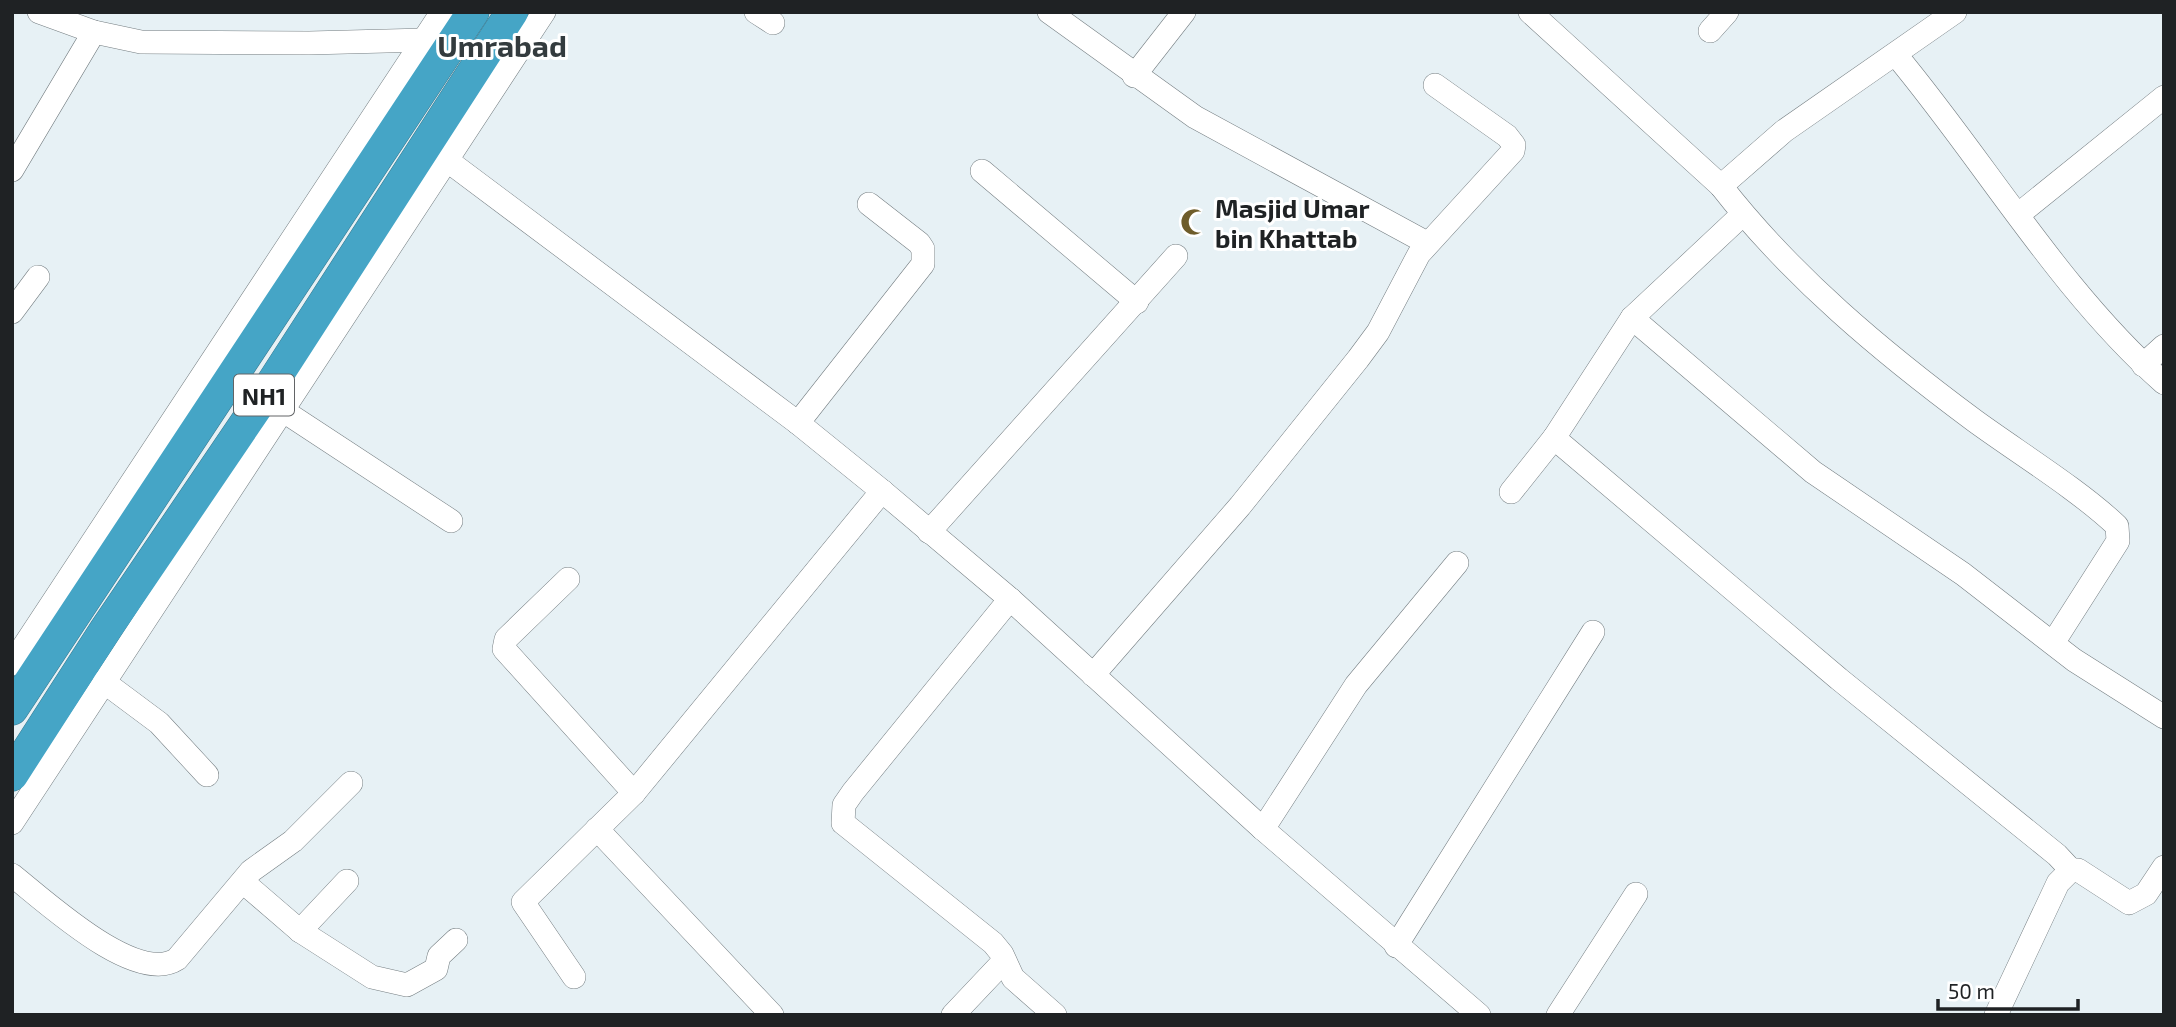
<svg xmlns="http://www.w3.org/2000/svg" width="2176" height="1027" font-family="'Exo 2',sans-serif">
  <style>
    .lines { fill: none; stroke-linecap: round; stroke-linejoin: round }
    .minor-casing { stroke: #757e82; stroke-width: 24 }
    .highway-casing { stroke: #38778d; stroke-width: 33 }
    .minor { stroke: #fff; stroke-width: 23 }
    .highway { stroke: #45a5c6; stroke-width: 32 }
    .labels { text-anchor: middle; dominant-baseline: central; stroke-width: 6; stroke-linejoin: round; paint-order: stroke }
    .shield { fill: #fff; stroke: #626466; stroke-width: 2 }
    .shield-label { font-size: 24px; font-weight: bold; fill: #1f2224 }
    .poi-label { font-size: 26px; font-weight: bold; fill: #1f2224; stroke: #fff; text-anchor: start }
    .quarter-label { font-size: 30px; font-weight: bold; fill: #333b3e; stroke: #fff }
  </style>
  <rect width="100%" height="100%" fill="#e7f1f5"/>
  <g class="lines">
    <defs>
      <g id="minor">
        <path d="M 39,12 L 94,32 L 141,42 L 309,43 L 425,40"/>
        <path d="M 756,12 L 773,23"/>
        <path d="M 1049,12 L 1195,117 L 1427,243"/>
        <path d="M 1530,12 L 1721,186 C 1792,277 1882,352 1975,421 C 2019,453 2079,490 2117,526 L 2118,541 L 2053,643"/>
        <path d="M 1710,31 L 1727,12"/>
        <path d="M 1896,55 C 1986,163 2059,290 2164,383"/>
        <path d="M 1134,76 L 1184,12"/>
        <path d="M 428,146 L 798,423 L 882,491 L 1010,599 L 1263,829 L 1479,1015"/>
        <path d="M 12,170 L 94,32"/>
        <path d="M 982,171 L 1137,302"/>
        <path d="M 1721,186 L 1784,131 L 1955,12"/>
        <path d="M 2019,214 L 2164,97"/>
        <path d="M 12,312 L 38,277"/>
        <path d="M 1632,318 L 1813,472 L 1963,574 L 2074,660 L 2164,717"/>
        <path d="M 2143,365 L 2164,346"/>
        <path d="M 282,410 L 451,521"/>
        <path d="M 798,423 L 923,264 L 923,249 L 919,243 L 869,204"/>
        <path d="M 1554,438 L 1839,679 L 2057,855 L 2071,870"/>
        <path d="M 1511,492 L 1554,438 L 1632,318 L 1743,214"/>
        <path d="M 929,532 L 1176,256"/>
        <path d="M 568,579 L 506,639 L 504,649 L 634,793"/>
        <path d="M 1010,599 L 853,792 L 844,805 L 843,823 L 993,943 L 1002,954 L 1013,978 L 1055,1015"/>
        <path d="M 12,664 L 442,12"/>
        <path d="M 1093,675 L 1240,506 L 1358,359 L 1378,332 L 1419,254 L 1513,151 L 1514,145 L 1507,136 L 1435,85"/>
        <path d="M 104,682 L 159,723 L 207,775"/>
        <path d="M 12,823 L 544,12"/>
        <path d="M 597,829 L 772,1015"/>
        <path d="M 1263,829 L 1356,685 L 1457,563"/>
        <path d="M 12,875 C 45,901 136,986 177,959 L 251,871 L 293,841 L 351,783"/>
        <path d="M 243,882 L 300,931 L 372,977 L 407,985 L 436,969 L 439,956 L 456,940"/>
        <path d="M 300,931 L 347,881"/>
        <path d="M 1396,946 L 1593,632"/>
        <path d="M 574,977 L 523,902 L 634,793 L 882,491"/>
        <path d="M 953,1015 L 1004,961"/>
        <path d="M 1558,1015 L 1636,894"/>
        <path d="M 1996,1015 L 2058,883 L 2071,870 L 2078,870 L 2129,903 L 2146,894 L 2164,867"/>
      </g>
      <g id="highway">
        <path d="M 12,709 L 473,12"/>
        <path d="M 12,775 L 106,629 L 260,402 L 512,12"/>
      </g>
    </defs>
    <!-- minor casing -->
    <use href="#minor" class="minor-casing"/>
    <!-- highway casing -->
    <use href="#highway" class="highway-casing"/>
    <!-- minor -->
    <use href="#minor" class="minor"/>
    <!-- highway -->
    <use href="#highway" class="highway"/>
  </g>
  <!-- icons -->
  <defs>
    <symbol id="mosque-bare" viewBox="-9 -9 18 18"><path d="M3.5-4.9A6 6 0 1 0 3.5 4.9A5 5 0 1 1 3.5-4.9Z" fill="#6e5c2a" stroke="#fff" stroke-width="2.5" paint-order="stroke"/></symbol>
  </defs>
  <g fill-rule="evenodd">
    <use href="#mosque-bare" x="1175" y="203" width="38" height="38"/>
  </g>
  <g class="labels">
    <!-- shield labels -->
    <rect class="shield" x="234" y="374.5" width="60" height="41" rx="5"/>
    <g class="shield-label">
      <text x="264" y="395">NH1</text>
    </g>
    <!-- poi labels -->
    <g class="poi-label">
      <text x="1215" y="207">Masjid Umar<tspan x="1215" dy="30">bin Khattab</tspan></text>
    </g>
    <!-- quarter labels -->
    <g class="quarter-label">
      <text x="502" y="45">Umrabad</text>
    </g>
  </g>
  <!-- border -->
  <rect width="2176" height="1027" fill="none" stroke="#1f2224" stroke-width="28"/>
  <!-- scale -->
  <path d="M1938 999v10h140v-10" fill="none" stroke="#1f2224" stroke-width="3.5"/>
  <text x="1948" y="999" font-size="21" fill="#1f2224" stroke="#ffffff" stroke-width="5" paint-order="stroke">50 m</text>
</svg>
